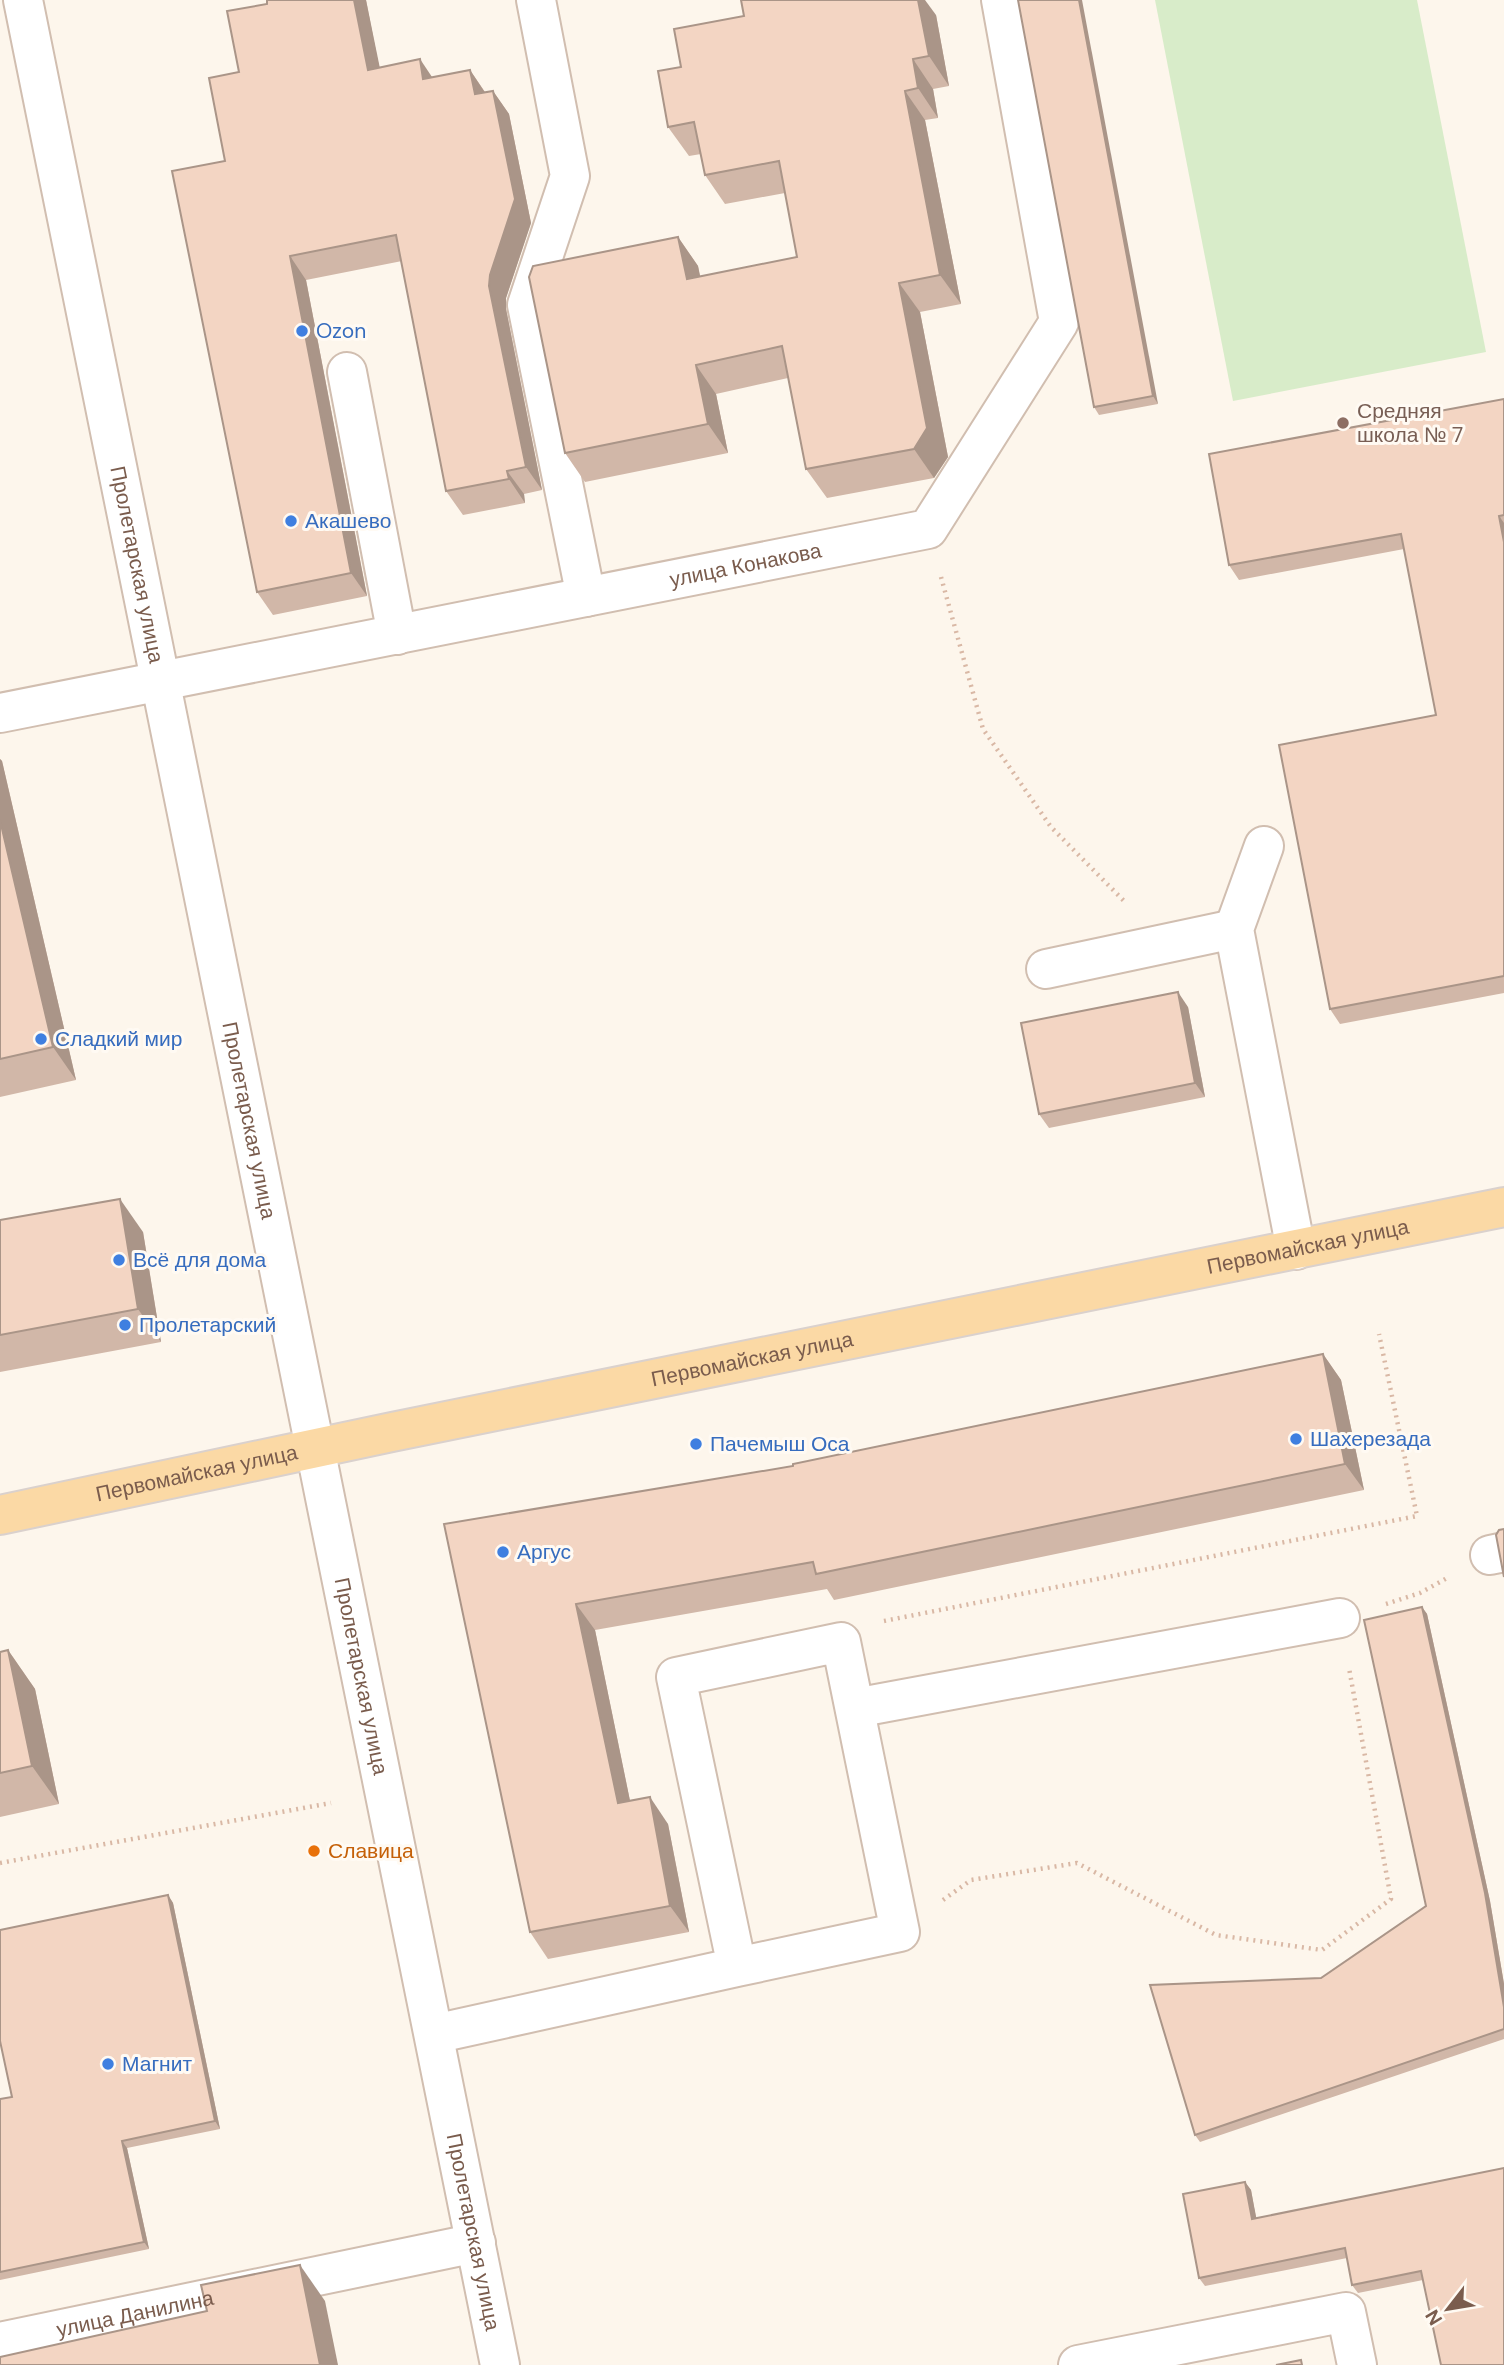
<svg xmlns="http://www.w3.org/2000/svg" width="1504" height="2365" font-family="'DM Sans',sans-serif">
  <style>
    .pitch { fill: #d8ecc9 }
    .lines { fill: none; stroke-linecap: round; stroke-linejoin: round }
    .minor-casing { stroke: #d1beb0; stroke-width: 42 }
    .major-casing { stroke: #dad1cd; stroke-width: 42 }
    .path { stroke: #d9b8a5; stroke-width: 4.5; stroke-dasharray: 2 5; stroke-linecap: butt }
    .minor { stroke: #fff; stroke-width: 38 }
    .major { stroke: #fbd9a5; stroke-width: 38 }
    .wall { fill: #d1b7a8 }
    .shaded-wall { fill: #aa9588 }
    .building { fill: #f3d5c3; stroke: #aa9588; stroke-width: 2 }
    .shop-dot { fill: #3f7fe0; stroke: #fffaf3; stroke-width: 2.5 }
    .education-dot { fill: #8d6e63; stroke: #fffaf3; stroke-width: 2.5 }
    .food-dot { fill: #e8710a; stroke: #fffaf3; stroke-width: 2.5 }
    .labels { text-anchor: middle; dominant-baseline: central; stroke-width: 6; stroke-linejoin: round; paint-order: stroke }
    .shop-label { font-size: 21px; fill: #366cbe; stroke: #fffaf3; text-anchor: start }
    .education-label { font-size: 21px; fill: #785e54; stroke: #fffaf3; text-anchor: start }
    .street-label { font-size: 21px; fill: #7a5c4d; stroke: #fffaf3 }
    .food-label { font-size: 21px; fill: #c56008; stroke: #fffaf3; text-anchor: start }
  </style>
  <rect width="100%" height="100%" fill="#fdf6ec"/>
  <!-- pitch -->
  <path class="pitch" d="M 1155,0 L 1417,0 L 1486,352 L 1233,401 Z"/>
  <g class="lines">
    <defs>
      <g id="minor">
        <path id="s1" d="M 23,0 L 500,2365"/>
        <path d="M 536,0 L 570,176 L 527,305 L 586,597"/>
        <path d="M 347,372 L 397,635"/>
        <path id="s2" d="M 0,713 L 928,529 L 1059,322 L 1001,0"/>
        <path d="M 1264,846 L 1234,929 L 1296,1250"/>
        <path d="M 1046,969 L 1234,929"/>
        <path d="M 1490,1555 L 1504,1552"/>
        <path d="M 855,1708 L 1340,1618"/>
        <path d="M 434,2034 L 737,1967 L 676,1677 L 841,1642 L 900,1932 L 737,1967"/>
        <path id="s3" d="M 0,2342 L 476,2243"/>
        <path d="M 1078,2365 L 1346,2312 L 1357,2365"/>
      </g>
      <g id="major">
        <path id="s4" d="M 0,1515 L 392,1432 L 1504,1207"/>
      </g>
    </defs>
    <!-- minor casing -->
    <use href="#minor" class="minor-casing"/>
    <!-- major casing -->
    <use href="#major" class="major-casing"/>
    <!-- path -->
    <g class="path">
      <path d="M 941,577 L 983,729 L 1051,827 L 1126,903"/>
      <path d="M 1386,1604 L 1420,1593 L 1449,1577"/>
      <path d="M 884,1621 L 1417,1516 L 1379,1334"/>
      <path d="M 0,1863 L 331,1803"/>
      <path d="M 943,1900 L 971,1880 L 1077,1863 L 1216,1935 L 1322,1950 L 1391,1899 L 1349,1668"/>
    </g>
    <!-- minor -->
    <use href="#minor" class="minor"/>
    <!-- major -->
    <use href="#major" class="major"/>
  </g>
  <!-- wall -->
  <g class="wall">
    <path d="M 267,0 L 366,0 L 379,67 L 432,78 L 470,70 L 485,92 L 493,91 L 509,114 L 531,223 L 506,298 L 506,309 L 542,490 L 524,494 L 525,503 L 463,515 L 446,491 L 402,261 L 306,280 L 367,596 L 273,615 L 257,592 L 225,161 L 239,72 L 267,4 Z"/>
    <path d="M 1018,0 L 1158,404 L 1099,415 L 1094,407 Z"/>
    <path d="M 936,15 L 949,86 L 933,89 L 938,118 L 925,120 L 961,304 L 920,312 L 948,457 L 934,478 L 827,498 L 806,469 L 788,378 L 716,394 L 728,453 L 585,482 L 565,453 L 678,237 L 698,266 L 700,277 L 797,257 L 785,193 L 725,204 L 705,175 L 701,154 L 689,156 L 668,127 L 681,67 L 744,16 Z"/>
    <path d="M 1504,399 L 1504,993 L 1340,1024 L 1330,1009 L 1436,715 L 1404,549 L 1239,580 L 1229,565 Z"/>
    <path d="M 0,759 L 2,761 L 76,1080 L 0,1097 Z"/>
    <path d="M 1188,1007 L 1205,1097 L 1049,1128 L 1039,1114 Z"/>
    <path d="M 0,1220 L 143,1232 L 161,1342 L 0,1372 Z"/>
    <path d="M 1323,1354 L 1341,1380 L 1364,1490 L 834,1600 L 827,1589 L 595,1630 L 630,1801 L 668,1824 L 689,1932 L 548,1959 L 530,1932 L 444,1524 L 793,1466 Z"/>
    <path d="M 1422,1607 L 1427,1614 L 1490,1901 L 1504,1984 L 1504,2039 L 1200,2142 L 1195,2135 L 1321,1978 L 1426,1906 Z"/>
    <path d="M 8,1650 L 35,1689 L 59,1804 L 0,1817 L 0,1652 Z"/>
    <path d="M 168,1895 L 173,1903 L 220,2129 L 127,2148 L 149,2249 L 0,2280 L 0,2099 L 12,2097 Z"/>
    <path d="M 1504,2168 L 1423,2280 L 1358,2293 L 1352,2285 L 1347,2258 L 1205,2286 L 1199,2278 L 1245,2182 L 1251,2190 L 1256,2218 Z"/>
  </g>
  <!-- shaded-wall -->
  <g class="shaded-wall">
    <path d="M 354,0 L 366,0 L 385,93 L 368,70 Z"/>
    <path d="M 918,0 L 925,0 L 936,15 L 949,86 L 929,56 Z"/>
    <path d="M 1079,0 L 1082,0 L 1158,404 L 1153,396 Z"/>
    <path d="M 420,59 L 436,83 L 423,79 Z"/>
    <path d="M 913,59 L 933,89 L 938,118 L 918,88 Z"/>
    <path d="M 470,70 L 486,94 L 475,94 Z"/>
    <path d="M 493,91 L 509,114 L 531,223 L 506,298 L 506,309 L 542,490 L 526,467 L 489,286 Z"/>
    <path d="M 905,91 L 925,120 L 961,304 L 940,275 Z"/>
    <path d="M 678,237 L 698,266 L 707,309 L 687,279 Z"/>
    <path d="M 290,256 L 306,280 L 367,596 L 351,573 Z"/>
    <path d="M 899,283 L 920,312 L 948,457 L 934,478 L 914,449 Z"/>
    <path d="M 696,365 L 716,394 L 728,453 L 708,424 Z"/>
    <path d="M 507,471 L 524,494 L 525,503 L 509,479 Z"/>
    <path d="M 1499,516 L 1504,523 L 1504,542 Z"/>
    <path d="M 0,759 L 2,761 L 76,1080 L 53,1047 L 0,820 Z"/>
    <path d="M 1178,992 L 1188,1007 L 1205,1097 L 1195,1083 Z"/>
    <path d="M 120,1199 L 143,1232 L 161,1342 L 138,1309 Z"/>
    <path d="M 1323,1354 L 1341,1380 L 1364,1490 L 1345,1464 Z"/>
    <path d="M 576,1604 L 595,1630 L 636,1830 L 618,1803 Z"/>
    <path d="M 1422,1607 L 1427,1614 L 1490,1901 L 1504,1984 L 1504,2007 Z"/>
    <path d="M 8,1650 L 35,1689 L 59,1804 L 32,1766 Z"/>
    <path d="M 650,1797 L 668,1824 L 689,1932 L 670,1906 Z"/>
    <path d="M 168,1895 L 173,1903 L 220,2129 L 215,2121 Z"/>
    <path d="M 122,2141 L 127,2148 L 149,2249 L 144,2242 Z"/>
    <path d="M 1245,2182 L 1251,2190 L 1258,2227 L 1252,2219 Z"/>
    <path d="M 300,2265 L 325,2301 L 338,2365 L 320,2365 Z"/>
  </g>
  <!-- building -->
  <g class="building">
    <path d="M 267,0 L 354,0 L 368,70 L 420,59 L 423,79 L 470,70 L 475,94 L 493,91 L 515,199 L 490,275 L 489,286 L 526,467 L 507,471 L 509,479 L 446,491 L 396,235 L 290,256 L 351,573 L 257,592 L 172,171 L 225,161 L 209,78 L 239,72 L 227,11 L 267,4 Z"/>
    <path d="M 741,0 L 918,0 L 929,56 L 913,59 L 918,88 L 905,91 L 940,275 L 899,283 L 927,428 L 914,449 L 806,469 L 782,346 L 696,365 L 708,424 L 565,453 L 529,277 L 533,266 L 678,237 L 687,279 L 797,257 L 779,161 L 705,175 L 694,122 L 668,127 L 658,71 L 681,67 L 674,29 L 744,16 Z"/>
    <path d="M 1018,0 L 1079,0 L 1153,396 L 1094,407 Z"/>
    <path d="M 1504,399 L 1504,515 L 1499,516 L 1504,542 L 1504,976 L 1330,1009 L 1279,745 L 1436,715 L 1401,534 L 1229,565 L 1209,454 Z"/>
    <path d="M 0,820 L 53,1047 L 0,1059 Z"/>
    <path d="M 1178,992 L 1195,1083 L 1039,1114 L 1021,1023 Z"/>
    <path d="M 120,1199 L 138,1309 L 0,1335 L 0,1220 Z"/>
    <path d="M 1323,1354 L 1345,1464 L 816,1574 L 813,1562 L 576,1604 L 618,1803 L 650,1797 L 670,1906 L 530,1932 L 444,1524 L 793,1466 L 793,1464 Z"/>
    <path d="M 1504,1529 L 1504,1577 L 1496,1535 L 1499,1530 Z"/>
    <path d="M 1422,1607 L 1485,1893 L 1504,2007 L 1504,2029 L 1195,2135 L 1150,1985 L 1321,1978 L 1426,1906 L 1364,1620 Z"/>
    <path d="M 8,1650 L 32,1766 L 0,1773 L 0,1652 Z"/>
    <path d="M 168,1895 L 215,2121 L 122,2141 L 144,2242 L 0,2272 L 0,2099 L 12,2097 L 0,2041 L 0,1930 Z"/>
    <path d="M 1504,2168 L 1504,2365 L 1441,2365 L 1421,2271 L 1352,2285 L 1345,2248 L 1199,2278 L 1183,2194 L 1245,2182 L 1252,2219 Z"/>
    <path d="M 300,2265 L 320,2365 L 0,2365 L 0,2357 L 207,2311 L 201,2285 Z"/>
    <path d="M 1301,2360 L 1302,2365 L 1276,2365 Z"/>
  </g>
  <!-- markers -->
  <g class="shop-dot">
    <circle cx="302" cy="331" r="7"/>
    <circle cx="291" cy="521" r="7"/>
    <circle cx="41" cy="1039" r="7"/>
    <circle cx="119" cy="1260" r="7"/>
    <circle cx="125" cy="1325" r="7"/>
    <circle cx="1296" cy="1439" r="7"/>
    <circle cx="696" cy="1444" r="7"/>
    <circle cx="503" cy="1552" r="7"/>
    <circle cx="108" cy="2064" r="7"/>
  </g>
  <circle class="education-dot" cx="1343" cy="423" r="7"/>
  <circle class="food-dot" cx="314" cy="1851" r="7"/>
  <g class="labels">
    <!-- shop labels -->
    <g class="shop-label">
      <text x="316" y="331">Ozon</text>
      <text x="305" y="521">Акашево</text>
      <text x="55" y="1039">Сладкий мир</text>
      <text x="133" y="1260">Всё для дома</text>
      <text x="139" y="1325">Пролетарский</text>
      <text x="1310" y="1439">Шахерезада</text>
      <text x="710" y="1444">Пачемыш Оса</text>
      <text x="517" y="1552">Аргус</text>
      <text x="122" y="2064">Магнит</text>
    </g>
    <!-- education labels -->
    <g class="education-label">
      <text x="1357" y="411">Средняя<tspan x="1357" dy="24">школа № 7</tspan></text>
    </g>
    <!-- street labels -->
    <g class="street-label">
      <text stroke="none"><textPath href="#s1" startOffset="576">Пролетарская улица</textPath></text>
      <text stroke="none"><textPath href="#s2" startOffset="760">улица Конакова</textPath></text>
      <text stroke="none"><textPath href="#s1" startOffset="1143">Пролетарская улица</textPath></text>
      <text stroke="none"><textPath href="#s4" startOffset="1335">Первомайская улица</textPath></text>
      <text stroke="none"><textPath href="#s4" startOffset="768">Первомайская улица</textPath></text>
      <text stroke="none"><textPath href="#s4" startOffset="201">Первомайская улица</textPath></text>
      <text stroke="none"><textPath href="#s1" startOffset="1710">Пролетарская улица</textPath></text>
      <text stroke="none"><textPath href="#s1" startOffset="2277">Пролетарская улица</textPath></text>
      <text stroke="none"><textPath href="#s3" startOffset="138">улица Данилина</textPath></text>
    </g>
    <!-- food labels -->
    <g class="food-label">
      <text x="328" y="1851">Славица</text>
    </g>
  </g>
  <!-- north arrow -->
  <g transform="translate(1448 2309) rotate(239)" stroke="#fffaf3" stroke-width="5" paint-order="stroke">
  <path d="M0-5L12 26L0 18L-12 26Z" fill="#7a5c4d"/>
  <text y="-10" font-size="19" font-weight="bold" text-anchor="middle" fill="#7a5c4d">N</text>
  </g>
</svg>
